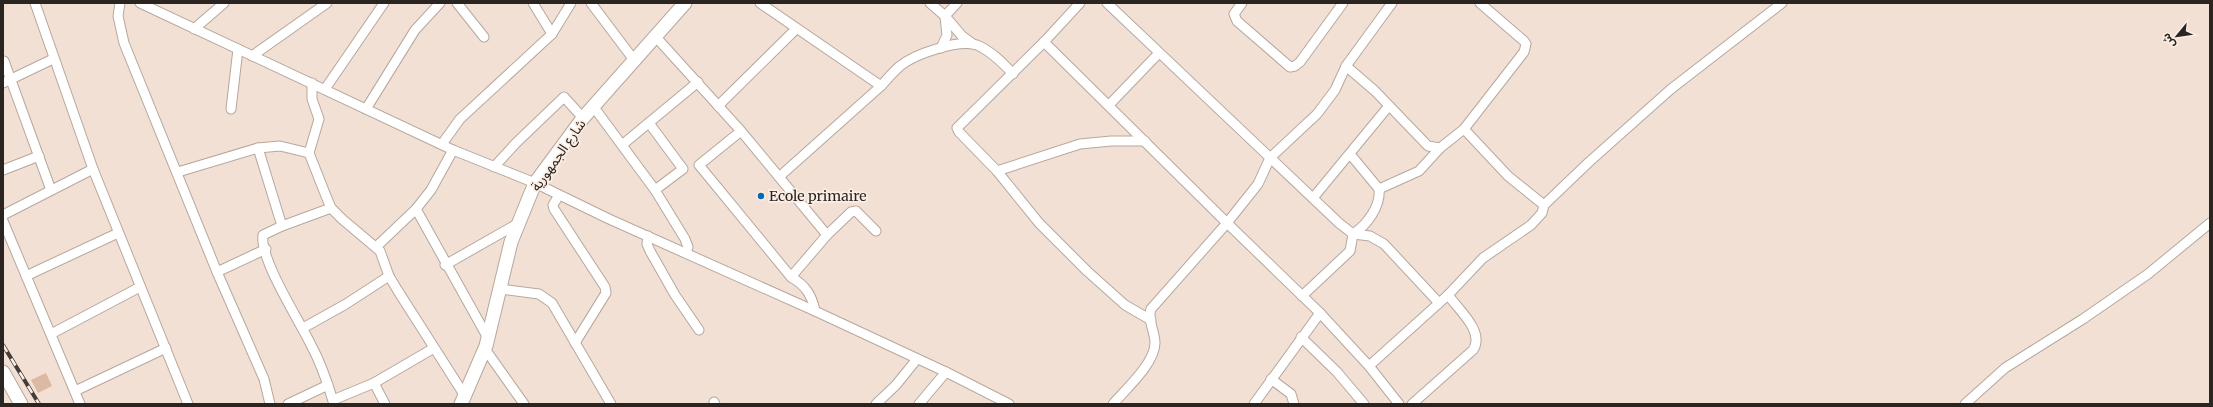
<svg xmlns="http://www.w3.org/2000/svg" width="2213" height="407" font-family="Merriweather,'Noto Sans Arabic',serif">
  <style>
    .green { fill: #dcb9a3 }
    .lines { fill: none; stroke-linecap: round; stroke-linejoin: round }
    .street-casing { stroke: #b7a79d; stroke-width: 11 }
    .secondary-casing { stroke: #b7a79d; stroke-width: 15 }
    .street { stroke: #fff; stroke-width: 9 }
    .secondary { stroke: #fff; stroke-width: 13 }
    .rail-casing { stroke: #443c38; stroke-width: 4 }
    .rail { stroke: #fceee5; stroke-width: 2.5; stroke-dasharray: 8; stroke-linecap: butt }
    .poi-dot { fill: #0468b4; stroke: #fceee5; stroke-width: 1.5 }
    .labels { text-anchor: middle; dominant-baseline: central; stroke-width: 3.5; stroke-linejoin: round; paint-order: stroke }
    .street-label { font-size: 14px; fill: #2b2521; stroke: #fceee5 }
    .poi-label { font-size: 14px; fill: #2b2521; stroke: #fceee5; text-anchor: start }
  </style>
  <rect width="100%" height="100%" fill="#f2e0d5"/>
  <!-- green -->
  <path class="green" d="M 46,373 L 52,386 L 38,393 L 31,380 Z"/>
  <g class="lines">
    <defs>
      <g id="street">
        <path d="M 35,3 L 93,169 L 188,404"/>
        <path d="M 120,3 L 118,16 L 124,43 L 217,272 L 264,379 L 270,404"/>
        <path d="M 140,3 L 453,150 L 535,183 L 609,219 L 815,311 L 946,372 L 1009,404"/>
        <path d="M 457,3 L 484,37"/>
        <path d="M 533,3 L 552,34"/>
        <path d="M 591,3 L 634,60"/>
        <path d="M 760,3 L 881,86"/>
        <path d="M 930,3 L 945,16 L 957,3"/>
        <path d="M 1080,3 L 1044,42 L 957,128 L 959,132 L 997,171 L 1039,223 L 1087,271 L 1125,305 L 1151,320"/>
        <path d="M 1107,3 L 1339,223 L 1353,234 L 1370,236 L 1384,244 L 1439,303"/>
        <path d="M 1242,3 L 1234,14 L 1237,21 L 1290,67 L 1295,66 L 1300,62 L 1343,3"/>
        <path d="M 945,16 L 962,36 L 973,44"/>
        <path d="M 194,29 L 224,3"/>
        <path d="M 655,36 L 741,131 L 827,235 L 791,277 L 699,165 L 741,131"/>
        <path d="M 1044,42 L 1227,223 L 1258,184 L 1270,158 L 1317,114 L 1335,90 L 1346,66 L 1392,3"/>
        <path d="M 941,48 L 947,35 L 945,17"/>
        <path d="M 252,56 L 327,3"/>
        <path d="M 4,61 L 51,190"/>
        <path d="M 1346,66 L 1375,91 L 1428,146 L 1440,148 L 1464,129 L 1524,52 L 1526,44 L 1524,41 L 1480,3"/>
        <path d="M 3,83 L 53,59"/>
        <path d="M 312,83 L 312,99 L 319,119 L 309,153 L 326,196 L 331,208 L 342,219 L 380,251 L 389,276 L 398,291 L 465,396"/>
        <path d="M 325,89 L 384,3"/>
        <path d="M 1109,105 L 1159,53"/>
        <path d="M 593,106 L 655,190 L 685,239 L 688,247 L 686,252"/>
        <path d="M 718,106 L 796,29"/>
        <path d="M 231,109 L 238,49"/>
        <path d="M 366,109 L 415,30 L 440,3"/>
        <path d="M 649,123 L 683,169 L 655,190"/>
        <path d="M 442,144 L 460,119 L 552,34 L 571,3"/>
        <path d="M 622,145 L 698,82"/>
        <path d="M 258,148 L 280,146 L 309,153"/>
        <path d="M 453,150 L 431,190 L 416,209 L 488,338"/>
        <path d="M 1350,154 L 1379,189"/>
        <path d="M 494,167 L 516,143 L 564,97 L 583,118"/>
        <path d="M 3,170 L 39,156"/>
        <path d="M 997,171 L 1080,144 L 1111,141 L 1145,141"/>
        <path d="M 178,172 L 258,148 L 282,226 L 263,235 C 259,259 301,323 312,347 C 322,365 328,385 334,404"/>
        <path d="M 779,177 L 881,86 C 887,79 893,72 900,66 C 915,54 958,39 977,45 C 991,51 1002,62 1013,74"/>
        <path d="M 559,195 L 553,205 L 554,209 L 605,287 L 606,293 L 575,343"/>
        <path d="M 1313,198 L 1388,107"/>
        <path d="M 1544,205 L 1589,162 L 1671,89 L 1782,3"/>
        <path d="M 3,215 L 93,169"/>
        <path d="M 3,221 L 80,404"/>
        <path d="M 282,226 L 331,208"/>
        <path d="M 827,235 L 851,212 L 856,211 L 876,231"/>
        <path d="M 648,236 L 647,244 L 650,251 L 675,295 L 699,330"/>
        <path d="M 376,247 L 416,209"/>
        <path d="M 445,265 L 517,224"/>
        <path d="M 217,272 L 266,249"/>
        <path d="M 26,276 L 118,233"/>
        <path d="M 791,277 C 805,285 812,295 815,311"/>
        <path d="M 500,289 L 539,294 L 552,303 L 611,404"/>
        <path d="M 1302,296 L 1350,251 L 1353,234 C 1367,225 1381,206 1379,189 L 1419,171 L 1440,148"/>
        <path d="M 1320,313 L 1369,366 L 1399,404"/>
        <path d="M 303,328 L 346,304 L 389,276"/>
        <path d="M 51,334 L 140,287"/>
        <path d="M 1301,337 L 1337,372 L 1364,404"/>
        <path d="M 485,349 L 524,404"/>
        <path d="M 1369,366 L 1448,295 L 1483,258 L 1531,225 L 1542,213 L 1544,205 L 1508,176 L 1464,129"/>
        <path d="M 1271,379 L 1291,394 L 1294,404"/>
        <path d="M 374,383 L 385,404"/>
        <path d="M 75,391 L 166,348"/>
        <path d="M 333,400 L 374,383 L 434,348"/>
        <path d="M 714,402 L 715,404"/>
        <path d="M 288,404 L 328,385"/>
        <path d="M 876,404 L 896,385 L 917,359"/>
        <path d="M 919,404 L 946,372"/>
        <path d="M 1113,404 C 1126,389 1155,363 1155,343 C 1155,332 1147,319 1151,309 L 1227,223 L 1320,313 L 1254,404"/>
        <path d="M 1412,404 L 1473,350 C 1485,332 1459,310 1448,295"/>
        <path d="M 1965,404 L 2005,368 L 2083,319 L 2148,274 L 2210,223"/>
      </g>
      <g id="secondary">
        <path d="M 3,372 L 21,404"/>
        <path d="M 461,404 L 486,346 L 511,242 L 535,183 L 583,118 L 685,3"/>
      </g>
    </defs>
    <!-- street casing -->
    <use href="#street" class="street-casing"/>
    <!-- secondary casing -->
    <use href="#secondary" class="secondary-casing"/>
    <!-- street -->
    <use href="#street" class="street"/>
    <!-- secondary -->
    <use href="#secondary" class="secondary"/>
    <defs>
      <path id="rail" d="M 3,345 L 39,404"/>
    </defs>
    <!-- rail casing -->
    <use href="#rail" class="rail-casing"/>
    <!-- rail -->
    <use href="#rail" class="rail"/>
  </g>
  <!-- markers -->
  <circle class="poi-dot" cx="761" cy="196" r="4"/>
  <g class="labels">
    <!-- street labels -->
    <g class="street-label">
      <text transform="translate(558 155) rotate(-55)">شارع الجمهورية</text>
    </g>
    <!-- poi labels -->
    <g class="poi-label">
      <text x="769" y="196">Ecole primaire</text>
    </g>
  </g>
  <!-- border -->
  <rect width="2213" height="407" fill="none" stroke="#2b2521" stroke-width="8"/>
  <!-- north arrow -->
  <g transform="translate(2177 36) rotate(241)" stroke="#fceee5" stroke-width="3" paint-order="stroke">
  <path d="M0-3L7 15L0 10L-7 15Z" fill="#2b2521"/>
  <text y="-6" font-size="11" font-weight="bold" text-anchor="middle" fill="#2b2521">ش</text>
  </g>
</svg>
